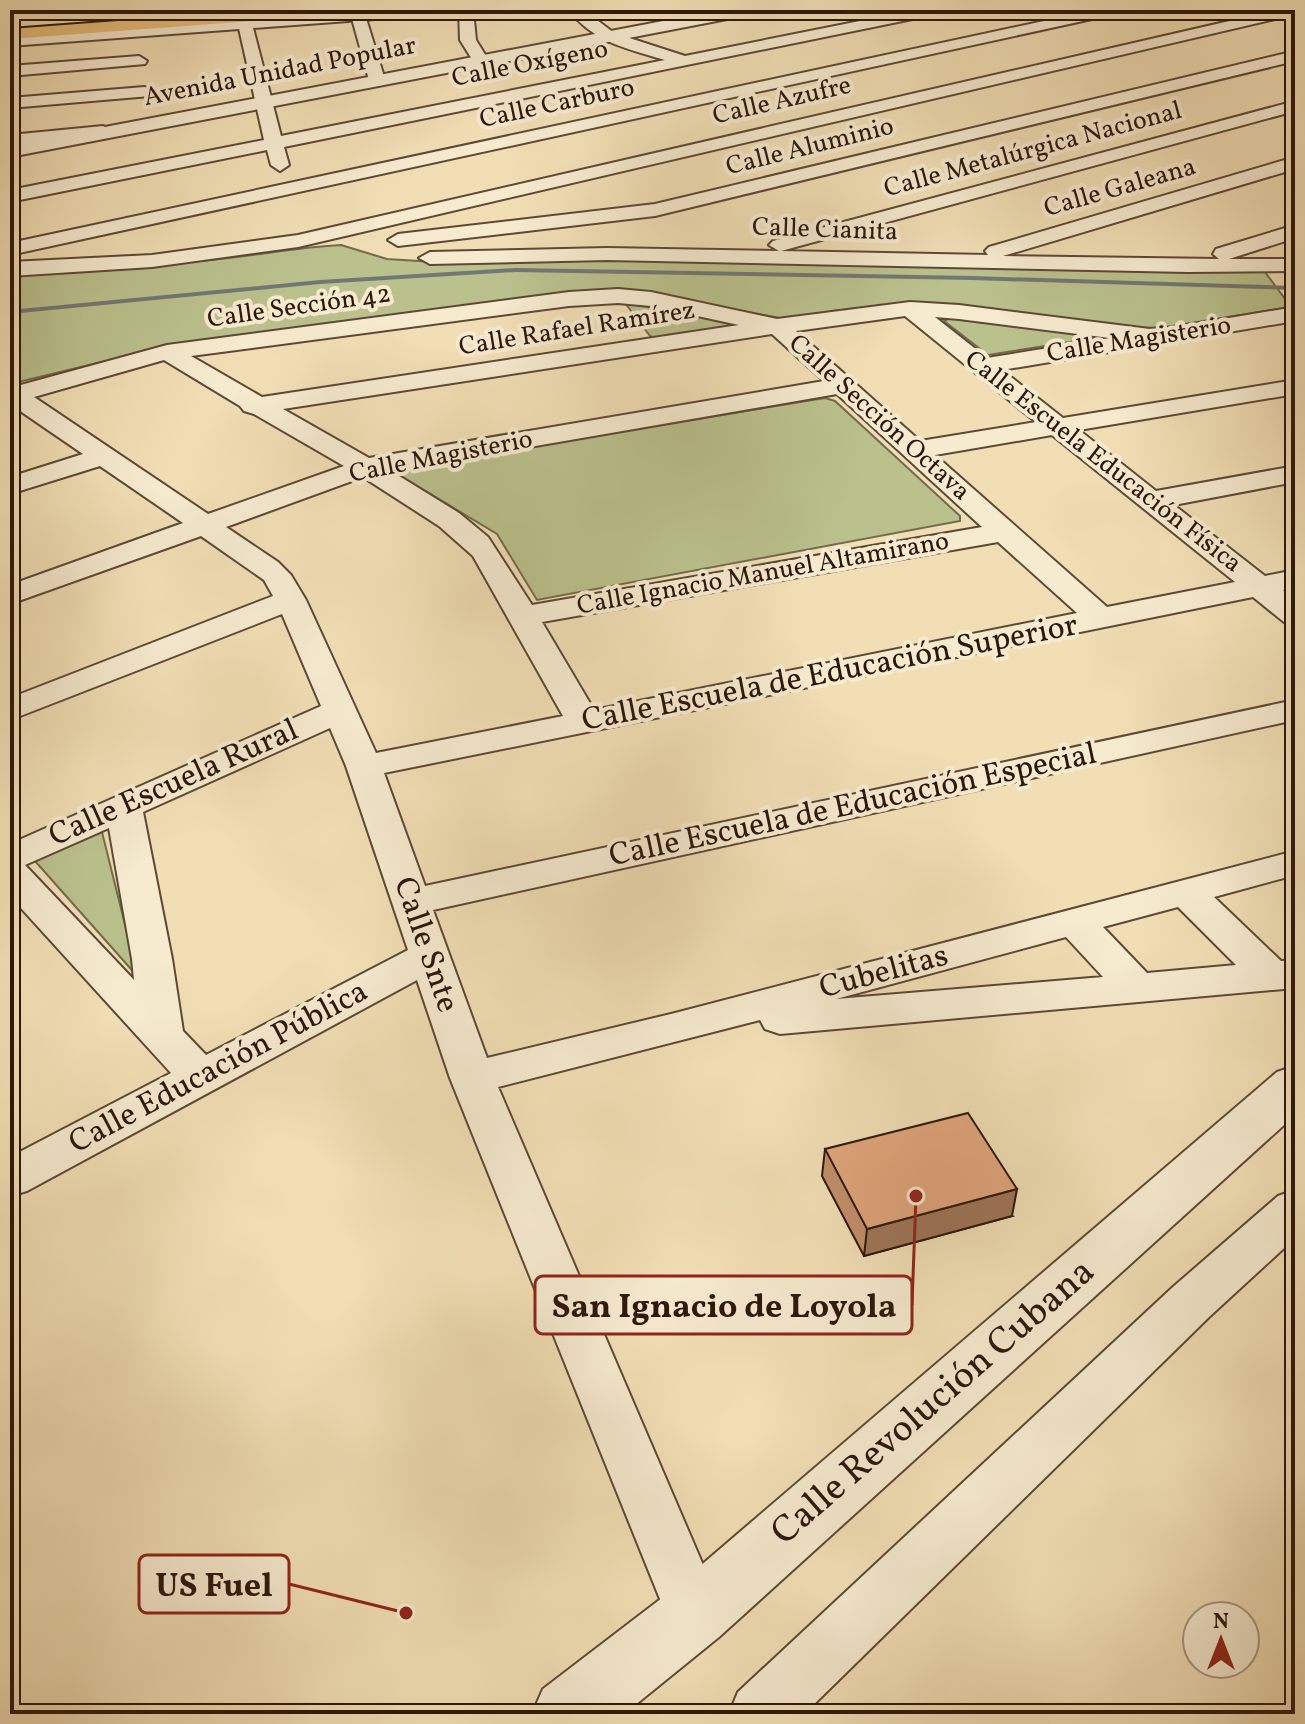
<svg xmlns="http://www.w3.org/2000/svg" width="1305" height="1724" font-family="Vollkorn,serif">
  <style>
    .green { fill: #bac18d; stroke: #736c4c; stroke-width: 2 }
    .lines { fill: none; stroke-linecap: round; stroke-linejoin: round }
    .stream { fill: #727874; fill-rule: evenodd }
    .minor-casing { stroke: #5d4936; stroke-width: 4 }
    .tertiary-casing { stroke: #5d4936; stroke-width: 4 }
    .primary-casing { stroke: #2c170c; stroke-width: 4 }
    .minor { fill: #f6eacf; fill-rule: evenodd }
    .tertiary { fill: #f6eacf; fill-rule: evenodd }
    .primary { fill: #e8bf7a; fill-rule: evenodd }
    .wall { fill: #c28e6b; stroke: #2c170c; stroke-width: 2 }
    .shaded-wall { fill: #9e7457; stroke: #2c170c; stroke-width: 2 }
    .building { fill: #e1a57c; stroke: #2c170c; stroke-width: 2 }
    .labels { text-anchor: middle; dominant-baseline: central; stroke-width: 8; stroke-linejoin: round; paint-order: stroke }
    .far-street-label { font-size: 26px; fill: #2c170c; stroke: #f6eacf }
    .street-label { font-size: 32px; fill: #2c170c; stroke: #f6eacf }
    .near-street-label { font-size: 38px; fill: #2c170c; stroke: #f6eacf }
    .leader { fill: none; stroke: #8f2418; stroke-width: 3 }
    .callout-dot { fill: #8f2418; stroke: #f6eacf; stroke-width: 3 }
    .callout { fill: #f6eacf; stroke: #8f2418; stroke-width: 3 }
    .callout-label { font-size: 34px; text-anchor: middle; font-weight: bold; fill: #2c170c }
  </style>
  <rect width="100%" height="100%" fill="#f1deb5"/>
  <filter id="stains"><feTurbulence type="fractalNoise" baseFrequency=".0025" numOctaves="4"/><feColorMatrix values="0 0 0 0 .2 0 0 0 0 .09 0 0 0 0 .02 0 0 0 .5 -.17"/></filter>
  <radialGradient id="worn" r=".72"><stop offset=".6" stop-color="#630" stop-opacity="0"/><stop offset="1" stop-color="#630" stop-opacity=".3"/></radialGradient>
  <!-- green -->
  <g class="green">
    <path d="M 341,245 L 387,259 L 435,262 L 518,258 L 1262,268 L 1291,307 L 1172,326 L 1134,329 L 932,303 L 902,303 L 833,311 L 816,316 L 780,318 L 651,294 L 156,349 L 10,384 L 10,274 C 80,273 149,267 219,259 C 260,255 299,247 341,245 Z"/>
    <path d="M 625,303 L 752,325 L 658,339 L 650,336 Z"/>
    <path d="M 952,317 L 1114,335 L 988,355 L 944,321 Z"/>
    <path d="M 825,398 L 835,401 L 960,516 L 960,521 L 537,600 L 497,534 L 397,474 L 403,467 Z"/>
    <path d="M 102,832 L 138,977 L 35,861 Z"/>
  </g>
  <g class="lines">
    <!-- stream -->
    <path class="stream" d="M 516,268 L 972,276 L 1295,286 L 1295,290 L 972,280 L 516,272 L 320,284 L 10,314 L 10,310 L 320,280 Z"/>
    <defs>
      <g id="minor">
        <path d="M 459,10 L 473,10 L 476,40 L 489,61 L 487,64 L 475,64 L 460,40 Z"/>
        <path d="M 569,10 L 584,10 L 614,33 L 685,56 L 915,10 L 944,10 L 937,14 L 284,147 L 289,165 L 280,171 L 271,165 L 267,150 L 10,202 L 10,190 L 264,140 L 238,24 L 245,20 L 252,24 L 281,136 L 665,60 C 628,49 593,42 569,10 Z"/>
        <path d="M 668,10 L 682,10 L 690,22 L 688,25 L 678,25 Z"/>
        <path d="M 1095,10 L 1122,10 L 1115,14 L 10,255 L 10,243 Z"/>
        <path d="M 1277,10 L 1284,11 L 1284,17 L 298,247 L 152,267 L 10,276 L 10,262 L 152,255 L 298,235 Z"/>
        <path d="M 358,11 L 365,15 L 385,80 L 383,84 L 377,85 L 369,80 L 351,15 Z"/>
        <path d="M 1295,51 L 1295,61 L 655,216 L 398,246 L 388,240 L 398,234 L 655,204 Z"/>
        <path d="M 139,56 L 147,61 L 145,64 L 10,76 L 10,66 Z"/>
        <path d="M 144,87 L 150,88 L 152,92 L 150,96 L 10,108 L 10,98 Z"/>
        <path d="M 1295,101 L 1295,111 L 781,251 L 988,255 L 985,251 L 989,247 L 1295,157 L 1295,169 L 1003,256 L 1219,259 L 1213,254 L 1216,249 L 1295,225 L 1295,238 L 1229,259 L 1295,259 L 1295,271 L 1188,272 L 607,260 L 430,264 L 419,258 L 430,252 L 607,248 L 779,251 L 769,245 L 773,241 Z"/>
        <path d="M 103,126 L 112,131 L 109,135 L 10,145 L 10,135 Z"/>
        <path d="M 618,289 L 651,292 L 777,319 L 910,302 L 959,305 L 1158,330 L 1295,307 L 1295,321 L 1002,370 L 1063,418 L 1295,380 L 1295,394 L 1079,430 L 1156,491 L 1295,466 L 1295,482 L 1174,505 L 1265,576 L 1295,570 L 1295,588 L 1283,590 L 1295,600 L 1295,624 L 1284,622 L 1253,597 L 384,773 L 425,886 L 1295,700 L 1295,720 L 433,910 L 487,1058 L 675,1013 L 1295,851 L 1295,875 L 1214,897 L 1281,961 L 1295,960 L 1295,988 L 780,1034 L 765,1029 L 760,1020 L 498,1087 L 724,1614 L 716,1634 L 695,1643 L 674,1634 L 666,1614 L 450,1078 L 417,980 L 27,1191 L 10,1196 L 10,1157 L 171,1073 L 10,896 L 10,844 L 321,706 L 282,614 L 10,720 L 10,698 L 273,596 L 264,580 L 201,536 L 10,604 L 10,585 L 183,523 L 100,466 L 10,494 L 10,477 L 83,454 L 10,404 L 10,384 L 17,386 L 167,345 L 569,292 ZM 618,303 L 651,306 L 739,325 L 262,397 L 191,356 L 569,306 ZM 905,316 L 1036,422 L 920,441 L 796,331 ZM 935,317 L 959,319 L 1110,338 L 987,358 ZM 772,334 L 824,381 L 369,458 L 283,409 ZM 164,360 L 240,406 L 244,411 L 254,414 L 344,466 L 208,514 L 34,397 ZM 837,394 L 982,527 L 532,605 L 488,537 L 459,513 L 391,471 ZM 1052,435 L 1235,582 L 1107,607 L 935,455 ZM 363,477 L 439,526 L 473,556 L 563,716 L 376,753 L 306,600 L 291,575 L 278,562 L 226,527 ZM 998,542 L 1077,613 L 594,710 L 542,622 ZM 330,728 L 346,766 L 408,950 L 206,1055 L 183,1031 L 172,959 L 143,812 ZM 109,828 L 132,959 L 134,980 L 25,865 ZM 1178,907 L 1236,965 L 1147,973 L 1103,927 ZM 1066,937 L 1103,977 L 836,999 Z"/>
        <path d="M 1295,1190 L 1295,1238 L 1209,1317 L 804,1714 L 729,1714 L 738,1692 L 1173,1287 L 1278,1196 Z"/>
      </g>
      <g id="tertiary">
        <path d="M 360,10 L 437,10 L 429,15 L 10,46 L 10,36 Z"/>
        <path d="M 721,10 L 756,10 L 748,15 L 10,157 L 10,145 Z"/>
        <path d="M 1295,1066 L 1295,1115 L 719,1637 L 624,1714 L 532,1714 L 543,1689 L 671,1591 L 1277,1072 Z"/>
      </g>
      <path id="primary" d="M 266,10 L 343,10 L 335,15 L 10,39 L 10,29 Z"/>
    </defs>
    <!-- minor casing -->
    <use href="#minor" class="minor-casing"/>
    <!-- tertiary casing -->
    <use href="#tertiary" class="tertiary-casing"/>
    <!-- primary casing -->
    <use href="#primary" class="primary-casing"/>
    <!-- minor -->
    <use href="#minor" class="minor"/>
    <!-- tertiary -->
    <use href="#tertiary" class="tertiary"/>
    <!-- primary -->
    <use href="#primary" class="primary"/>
  </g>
  <!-- wall -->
  <path class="wall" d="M 825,1149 L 1012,1216 L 864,1256 L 822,1176 Z"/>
  <!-- shaded-wall -->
  <path class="shaded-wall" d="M 1017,1189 L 1012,1216 L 864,1256 L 867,1229 Z"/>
  <!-- building -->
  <path class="building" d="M 968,1113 L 1017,1189 L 867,1229 L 825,1149 Z"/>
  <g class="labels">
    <!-- far-street labels -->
    <g class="far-street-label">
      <text transform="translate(530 64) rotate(-11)">Calle Oxígeno</text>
      <text transform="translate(280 72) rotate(-11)">Avenida Unidad Popular</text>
      <text transform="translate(782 101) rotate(-13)">Calle Azufre</text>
      <text transform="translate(557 104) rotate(-12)">Calle Carburo</text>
      <text transform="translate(810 147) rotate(-14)">Calle Aluminio</text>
      <text transform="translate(1033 150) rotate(-15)">Calle Metalúrgica Nacional</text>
      <text transform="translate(1120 188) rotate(-16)">Calle Galeana</text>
      <text transform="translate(825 230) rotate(2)">Calle Cianita</text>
      <text transform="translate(299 307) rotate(-8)">Calle Sección 42</text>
      <text transform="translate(577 329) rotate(-9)">Calle Rafael Ramírez</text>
      <text transform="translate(1139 340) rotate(-9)">Calle Magisterio</text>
      <text transform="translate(879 418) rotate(42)">Calle Sección Octava</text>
      <text transform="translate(441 457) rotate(-11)">Calle Magisterio</text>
      <text transform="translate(1103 462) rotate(38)">Calle Escuela Educación Física</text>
      <text transform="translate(763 574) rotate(-10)">Calle Ignacio Manuel Altamirano</text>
    </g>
    <!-- street labels -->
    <g class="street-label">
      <text transform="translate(830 674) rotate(-11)">Calle Escuela de Educación Superior</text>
      <text transform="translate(174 784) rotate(-24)">Calle Escuela Rural</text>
      <text transform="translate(853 806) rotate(-12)">Calle Escuela de Educación Especial</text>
      <text transform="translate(425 945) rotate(71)">Calle Snte</text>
      <text transform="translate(884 973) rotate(-15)">Cubelitas</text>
      <text transform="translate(219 1068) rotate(-28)">Calle Educación Pública</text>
    </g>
    <!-- near-street labels -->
    <g class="near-street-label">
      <text transform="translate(934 1403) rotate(-41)">Calle Revolución Cubana</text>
    </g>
  </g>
  <!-- callouts -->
  <path class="leader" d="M916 1196L912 1305M406 1613L289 1584"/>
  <g class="callout-dot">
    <circle cx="916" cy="1196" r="8"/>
    <circle cx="406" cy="1613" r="8"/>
  </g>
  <g class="callout">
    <rect x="535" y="1276" width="377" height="58" rx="8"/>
    <rect x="139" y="1555" width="150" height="58" rx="8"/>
  </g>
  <g class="callout-label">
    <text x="724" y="1317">San Ignacio de Loyola</text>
    <text x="214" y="1596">US Fuel</text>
  </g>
  <!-- margin -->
  <rect width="1305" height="1724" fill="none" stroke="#f1deb5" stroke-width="40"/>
  <rect x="12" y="12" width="1281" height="1700" fill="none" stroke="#2c170c" stroke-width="4"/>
  <rect x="20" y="20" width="1265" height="1684" fill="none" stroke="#2c170c" stroke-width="2"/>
  <!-- north arrow -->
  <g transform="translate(1221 1640)"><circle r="38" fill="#f6eacf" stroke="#a59681" stroke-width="2"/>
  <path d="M0-6L14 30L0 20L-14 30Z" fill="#8f2418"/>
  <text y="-12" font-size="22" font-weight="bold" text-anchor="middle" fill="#2c170c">N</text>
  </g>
  <rect width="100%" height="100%" filter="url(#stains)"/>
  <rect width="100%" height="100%" fill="url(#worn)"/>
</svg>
